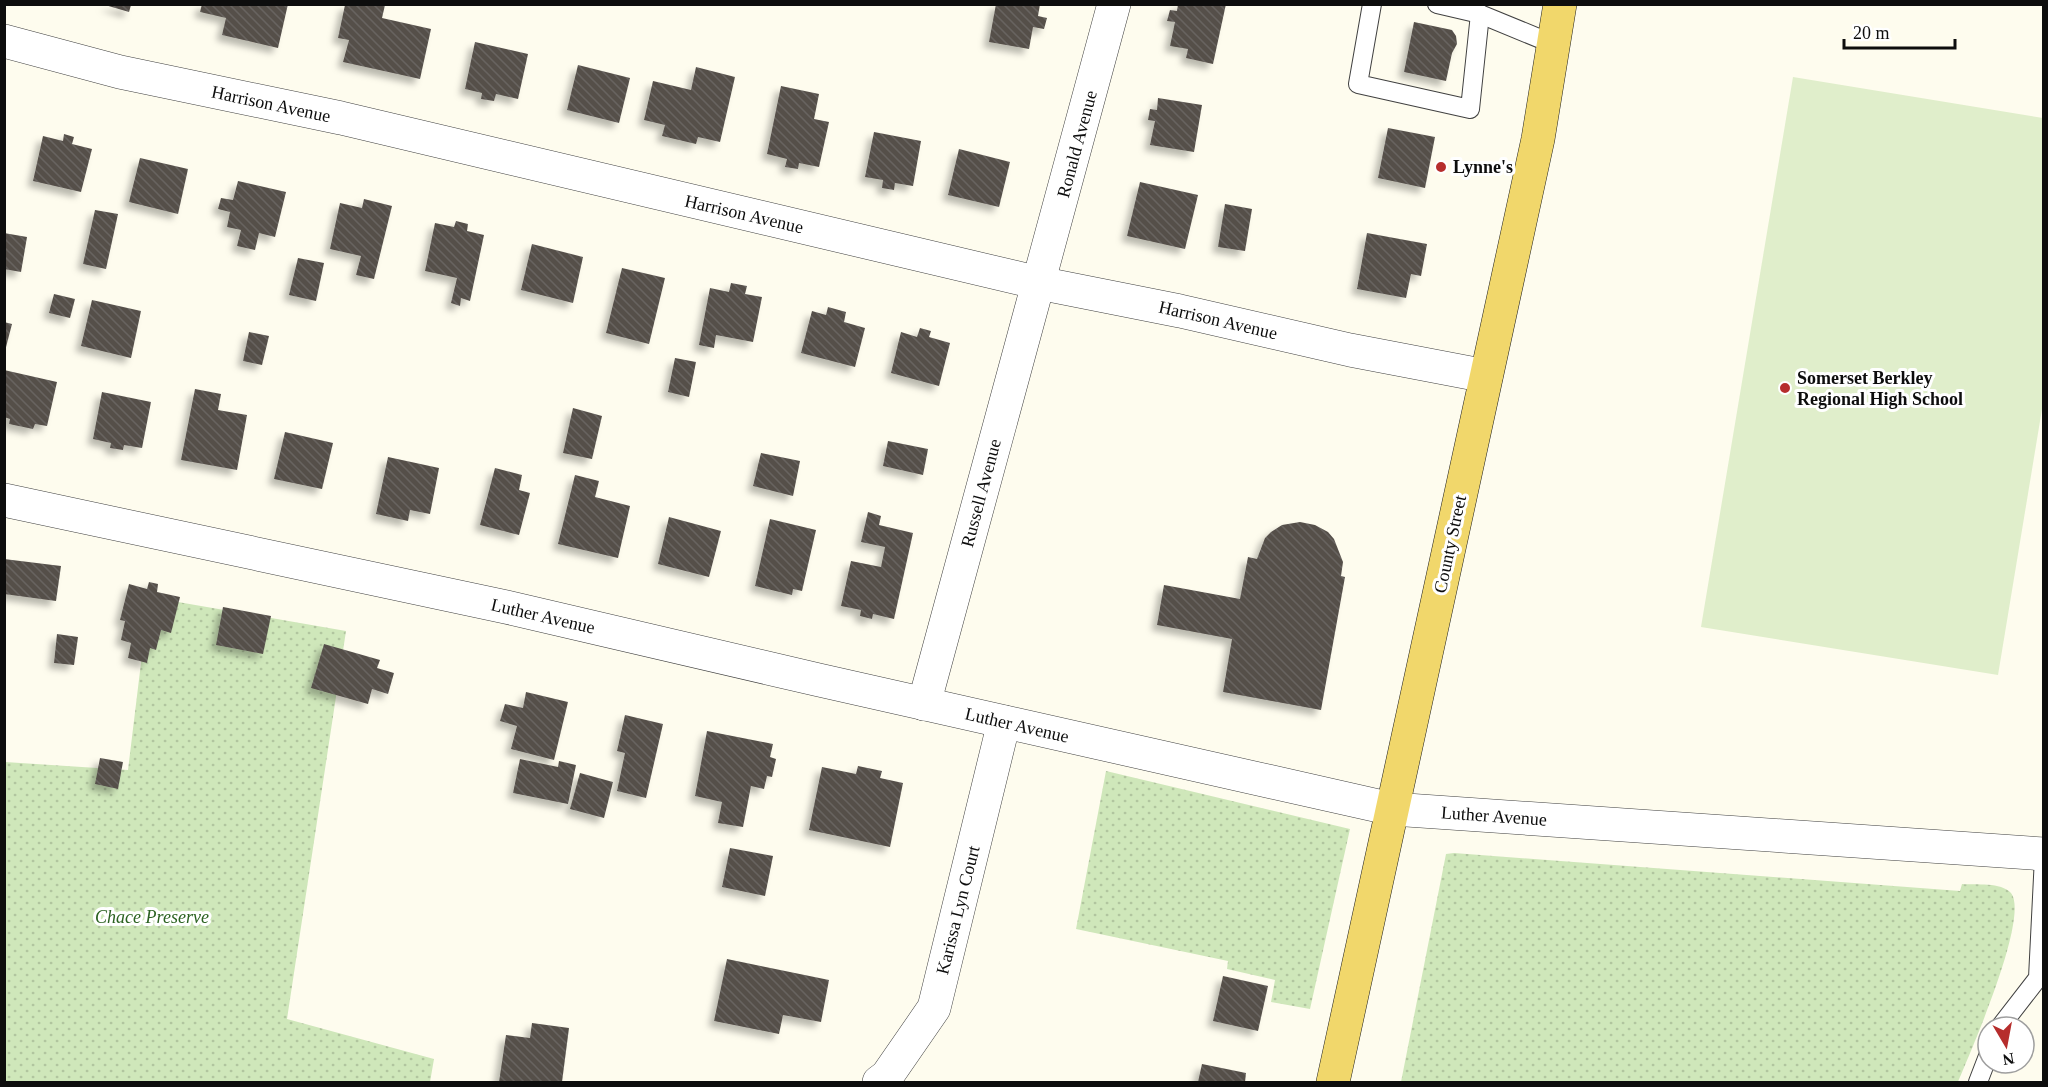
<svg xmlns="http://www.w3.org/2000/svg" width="2048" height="1087" font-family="'Times New Roman',serif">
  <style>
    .grass { fill: url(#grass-dots) }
    .pitch { fill: #e0eecb }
    .building { fill: url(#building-back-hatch); filter: url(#shadow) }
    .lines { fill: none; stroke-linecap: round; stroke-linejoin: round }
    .lane-casing { stroke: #404040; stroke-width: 20 }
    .street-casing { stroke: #404040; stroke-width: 34 }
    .primary-casing { stroke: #1e1e1e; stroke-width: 34 }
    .lane { stroke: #fff; stroke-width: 18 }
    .street { stroke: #fff; stroke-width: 33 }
    .primary { stroke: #f1d76b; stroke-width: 33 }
    .poi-dot { fill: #b62d2c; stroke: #fff; stroke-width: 2 }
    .labels { text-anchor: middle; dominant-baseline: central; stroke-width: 6; stroke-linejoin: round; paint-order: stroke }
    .street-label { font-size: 18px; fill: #0d0d0d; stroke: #fff }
    .poi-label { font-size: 18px; font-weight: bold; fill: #0d0d0d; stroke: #fff; text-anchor: start }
    .park-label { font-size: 18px; font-style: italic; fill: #2b6221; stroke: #fff }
  </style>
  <defs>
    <pattern id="grass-dots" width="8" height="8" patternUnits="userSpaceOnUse" patternTransform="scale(1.5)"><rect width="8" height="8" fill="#cfe7ba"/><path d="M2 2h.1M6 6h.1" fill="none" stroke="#b1c59f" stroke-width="1.8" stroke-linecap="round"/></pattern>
    <pattern id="building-back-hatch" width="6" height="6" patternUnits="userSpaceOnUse" patternTransform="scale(1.5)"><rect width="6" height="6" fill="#554f4a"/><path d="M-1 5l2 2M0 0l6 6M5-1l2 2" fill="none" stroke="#686460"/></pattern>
    <filter id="shadow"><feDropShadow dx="-5.5" dy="5.5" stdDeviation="3" flood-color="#0004"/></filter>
  </defs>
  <rect width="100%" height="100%" fill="#fefcee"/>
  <!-- grass -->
  <g class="grass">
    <path d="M 149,597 L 346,631 L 287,1019 L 434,1059 L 430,1082 L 5,1082 L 5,762 L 128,770 Z"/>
    <path d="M 1106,771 L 1350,829 L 1310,1009 L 1271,1002 L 1275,980 L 1227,969 L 1228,961 L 1076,929 Z"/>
    <path d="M 1454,853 L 1960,891 L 1962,884 C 1976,885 2001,882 2011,893 C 2030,917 1970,1053 1958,1082 L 1401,1082 L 1446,854 Z"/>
  </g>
  <!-- pitch -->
  <path class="pitch" d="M 1793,77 L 2043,118 L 2043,403 L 1998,675 L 1701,627 Z"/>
  <!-- building -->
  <g class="building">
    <path d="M 202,4 L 288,4 L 278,48 L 222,35 L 226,18 L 200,12 Z"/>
    <path d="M 996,4 L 1040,4 L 1038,16 L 1047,18 L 1044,29 L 1033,27 L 1029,49 L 989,42 Z"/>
    <path d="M 1178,4 L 1226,4 L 1213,64 L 1186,58 L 1188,49 L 1170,46 L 1175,22 L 1167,21 L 1170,10 L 1177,11 Z"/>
    <path d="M 105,5 L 131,5 L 129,12 Z"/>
    <path d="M 345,5 L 385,5 L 382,18 L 431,29 L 420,79 L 343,62 L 349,40 L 338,38 Z"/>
    <path d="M 1414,22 L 1452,30 L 1456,36 L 1457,44 L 1452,53 L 1446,81 L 1404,72 Z"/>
    <path d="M 475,42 L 528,54 L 518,99 L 496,94 L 494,101 L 481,99 L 482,93 L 465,89 Z"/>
    <path d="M 578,65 L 630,78 L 619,123 L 567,110 Z"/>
    <path d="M 696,67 L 735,77 L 720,142 L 698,137 L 696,144 L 662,136 L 665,125 L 644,120 L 653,81 L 691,90 Z"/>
    <path d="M 781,86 L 819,94 L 814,119 L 829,122 L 819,167 L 799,163 L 798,169 L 785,167 L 787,159 L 767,154 Z"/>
    <path d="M 1158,98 L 1202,105 L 1194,152 L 1150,145 L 1155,121 L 1148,120 L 1150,109 L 1157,110 Z"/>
    <path d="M 1388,128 L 1435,137 L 1425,188 L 1378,178 Z"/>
    <path d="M 874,132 L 921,141 L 913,186 L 895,183 L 894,190 L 882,188 L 883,180 L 865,177 Z"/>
    <path d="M 64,134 L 74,137 L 72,144 L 92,149 L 81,192 L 33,181 L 43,136 L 63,141 Z"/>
    <path d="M 959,149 L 1010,162 L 999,207 L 948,195 Z"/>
    <path d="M 140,158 L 188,169 L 178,214 L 129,202 Z"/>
    <path d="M 238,181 L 286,192 L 275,237 L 259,233 L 255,250 L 237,246 L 241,230 L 227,227 L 230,212 L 218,209 L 221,198 L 233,200 Z"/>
    <path d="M 1140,182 L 1198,195 L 1185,249 L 1127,236 Z"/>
    <path d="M 364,199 L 392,206 L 374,279 L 356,275 L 361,256 L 330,249 L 340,203 L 362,208 Z"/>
    <path d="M 1225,204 L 1252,209 L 1245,251 L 1218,247 Z"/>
    <path d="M 95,210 L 118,214 L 106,269 L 83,264 Z"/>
    <path d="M 456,221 L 468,224 L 467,231 L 484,235 L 470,301 L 461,298 L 460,306 L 451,303 L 457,278 L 425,271 L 435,223 L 454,227 Z"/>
    <path d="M 4,233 L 27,237 L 21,272 L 4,269 Z"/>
    <path d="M 1367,233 L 1427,244 L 1421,276 L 1411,274 L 1406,298 L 1357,289 Z"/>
    <path d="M 532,244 L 583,257 L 573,303 L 521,290 Z"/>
    <path d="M 298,258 L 324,263 L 316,301 L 289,295 Z"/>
    <path d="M 622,268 L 665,278 L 649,344 L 606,333 Z"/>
    <path d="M 731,283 L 747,286 L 745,294 L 762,297 L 753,342 L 716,335 L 714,348 L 699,345 L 710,288 L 729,292 Z"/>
    <path d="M 54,294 L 75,299 L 70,318 L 49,313 Z"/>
    <path d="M 92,300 L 141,311 L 131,358 L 81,346 Z"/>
    <path d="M 828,307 L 846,312 L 844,322 L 865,328 L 855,367 L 801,353 L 812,311 L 826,315 Z"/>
    <path d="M 4,322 L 12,324 L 5,351 L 4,351 Z"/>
    <path d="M 920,328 L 931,331 L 929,337 L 950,343 L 939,386 L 891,373 L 901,332 L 917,337 Z"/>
    <path d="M 249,332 L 269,336 L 262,365 L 243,361 Z"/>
    <path d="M 675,358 L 696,362 L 689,397 L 668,392 Z"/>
    <path d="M 4,370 L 57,382 L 47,426 L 35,424 L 33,429 L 9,424 L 10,419 L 4,417 Z"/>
    <path d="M 195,389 L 221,394 L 218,410 L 247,415 L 237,470 L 181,460 Z"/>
    <path d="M 102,392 L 151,402 L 142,448 L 124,445 L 123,450 L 110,448 L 111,443 L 93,439 Z"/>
    <path d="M 573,408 L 602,416 L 592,459 L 563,453 Z"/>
    <path d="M 285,432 L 333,443 L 322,489 L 274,479 Z"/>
    <path d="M 888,441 L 928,449 L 923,475 L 883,466 Z"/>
    <path d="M 761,453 L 800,461 L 793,496 L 753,486 Z"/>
    <path d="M 388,457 L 439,468 L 430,514 L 410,510 L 408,521 L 376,514 Z"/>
    <path d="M 495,468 L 522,475 L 519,490 L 530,493 L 519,535 L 480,525 Z"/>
    <path d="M 575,475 L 599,481 L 595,497 L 630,506 L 618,558 L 558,544 Z"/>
    <path d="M 868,512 L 881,516 L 879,525 L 913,533 L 894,619 L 873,614 L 872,619 L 860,616 L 861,610 L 841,606 L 851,561 L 881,567 L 885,547 L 861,542 Z"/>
    <path d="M 669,517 L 721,531 L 709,577 L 658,564 Z"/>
    <path d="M 770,519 L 816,530 L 802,591 L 793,589 L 792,595 L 755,586 Z"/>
    <path d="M 1300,522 L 1315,525 L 1328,532 L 1334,539 L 1343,562 L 1341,576 L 1345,577 L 1321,710 L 1223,692 L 1232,639 L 1157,625 L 1164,585 L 1240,599 L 1248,557 L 1257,559 L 1265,538 L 1271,532 L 1282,525 Z"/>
    <path d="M 4,559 L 61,566 L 56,601 L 4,594 Z"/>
    <path d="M 149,582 L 158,584 L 157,592 L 180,597 L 171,633 L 161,630 L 156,650 L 150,648 L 147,663 L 128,658 L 131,643 L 121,640 L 125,621 L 120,620 L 129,584 L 147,589 Z"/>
    <path d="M 223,607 L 271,616 L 263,654 L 216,645 Z"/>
    <path d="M 57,634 L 78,637 L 74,665 L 54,663 Z"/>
    <path d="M 324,644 L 380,660 L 377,668 L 394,673 L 388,694 L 372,689 L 368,704 L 311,688 Z"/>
    <path d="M 526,692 L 568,702 L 554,760 L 511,749 L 517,726 L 500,721 L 505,704 L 523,708 Z"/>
    <path d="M 625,715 L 663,724 L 646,798 L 617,791 L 625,753 L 617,751 Z"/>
    <path d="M 707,731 L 773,744 L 770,757 L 776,759 L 772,777 L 767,776 L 764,789 L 751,786 L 743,827 L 718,823 L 722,802 L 695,796 Z"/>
    <path d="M 100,758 L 123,762 L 118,789 L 95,784 Z"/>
    <path d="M 520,759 L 558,767 L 559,761 L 576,765 L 568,804 L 513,793 Z"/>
    <path d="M 858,766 L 882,771 L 880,778 L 903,783 L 890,847 L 809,830 L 822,767 L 856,774 Z"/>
    <path d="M 580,773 L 613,782 L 604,818 L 570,809 Z"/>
    <path d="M 730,848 L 773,856 L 765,896 L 722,887 Z"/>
    <path d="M 727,959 L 829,980 L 821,1022 L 783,1015 L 779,1034 L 714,1021 Z"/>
    <path d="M 1223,976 L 1268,986 L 1258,1031 L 1213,1021 Z"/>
    <path d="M 532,1023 L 569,1028 L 562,1082 L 499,1082 L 506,1035 L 530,1038 Z"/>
    <path d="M 1202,1064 L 1246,1073 L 1245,1082 L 1198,1082 Z"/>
  </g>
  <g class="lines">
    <defs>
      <g id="lane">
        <path d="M 1372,4 L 1358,84 L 1470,109 L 1480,14"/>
        <path d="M 1437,4 L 1480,14 L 1553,44"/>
        <path d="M 2000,1027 L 2038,978 L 2044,857"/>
        <path d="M 1978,1082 L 1988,1056"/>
      </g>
      <g id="street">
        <path d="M 4,41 L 120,72 L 341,118 L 1039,283 L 1180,311 L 1350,350 L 1486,376"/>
        <path d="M 4,500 L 506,607 L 819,680 L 1392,809 L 2044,854"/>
        <path d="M 924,704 L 1114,4"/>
        <path d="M 879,1082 L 887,1076 L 934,1008 L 1004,722"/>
      </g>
      <path id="primary" d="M 1333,1082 L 1538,139 L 1560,4"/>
    </defs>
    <!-- lane casing -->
    <use href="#lane" class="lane-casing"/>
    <!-- street casing -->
    <use href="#street" class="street-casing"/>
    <!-- primary casing -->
    <use href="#primary" class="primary-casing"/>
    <!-- lane -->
    <use href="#lane" class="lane"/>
    <!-- street -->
    <use href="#street" class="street"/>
    <!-- primary -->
    <use href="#primary" class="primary"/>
  </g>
  <!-- markers -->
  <g class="poi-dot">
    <circle cx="1441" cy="167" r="6"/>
    <circle cx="1785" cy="388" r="6"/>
  </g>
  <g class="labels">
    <!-- street labels -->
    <g class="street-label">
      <text transform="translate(271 104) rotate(12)">Harrison Avenue</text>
      <text transform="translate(1077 144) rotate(-75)">Ronald Avenue</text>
      <text transform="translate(744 214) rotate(13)">Harrison Avenue</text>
      <text transform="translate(1218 320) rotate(13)">Harrison Avenue</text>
      <text transform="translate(981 493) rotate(-75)">Russell Avenue</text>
      <text transform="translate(1450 544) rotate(-78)">County Street</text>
      <text transform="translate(543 616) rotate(13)">Luther Avenue</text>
      <text transform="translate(1017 725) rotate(13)">Luther Avenue</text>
      <text transform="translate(1494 816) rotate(4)">Luther Avenue</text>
      <text transform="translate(958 910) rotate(-76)">Karissa Lyn Court</text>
    </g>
    <!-- poi labels -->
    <g class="poi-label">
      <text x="1453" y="167">Lynne's</text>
      <text x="1797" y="378">Somerset Berkley<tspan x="1797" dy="21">Regional High School</tspan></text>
    </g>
    <!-- park labels -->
    <g class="park-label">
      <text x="152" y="917">Chace Preserve</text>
    </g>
  </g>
  <!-- border -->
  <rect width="2048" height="1087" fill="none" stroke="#0d0d0d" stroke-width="12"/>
  <!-- north arrow -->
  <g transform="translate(2006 1045) rotate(170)"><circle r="28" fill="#ffffff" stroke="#9e9e9e" stroke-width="1.5"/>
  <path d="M0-4.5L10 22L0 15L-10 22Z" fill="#b62d2c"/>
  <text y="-9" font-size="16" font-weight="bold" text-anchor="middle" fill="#0d0d0d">N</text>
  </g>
  <!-- scale -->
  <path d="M1844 39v9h111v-9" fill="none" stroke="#0d0d0d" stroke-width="3"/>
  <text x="1853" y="39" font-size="18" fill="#0d0d0d" stroke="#ffffff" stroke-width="4.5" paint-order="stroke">20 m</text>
</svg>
